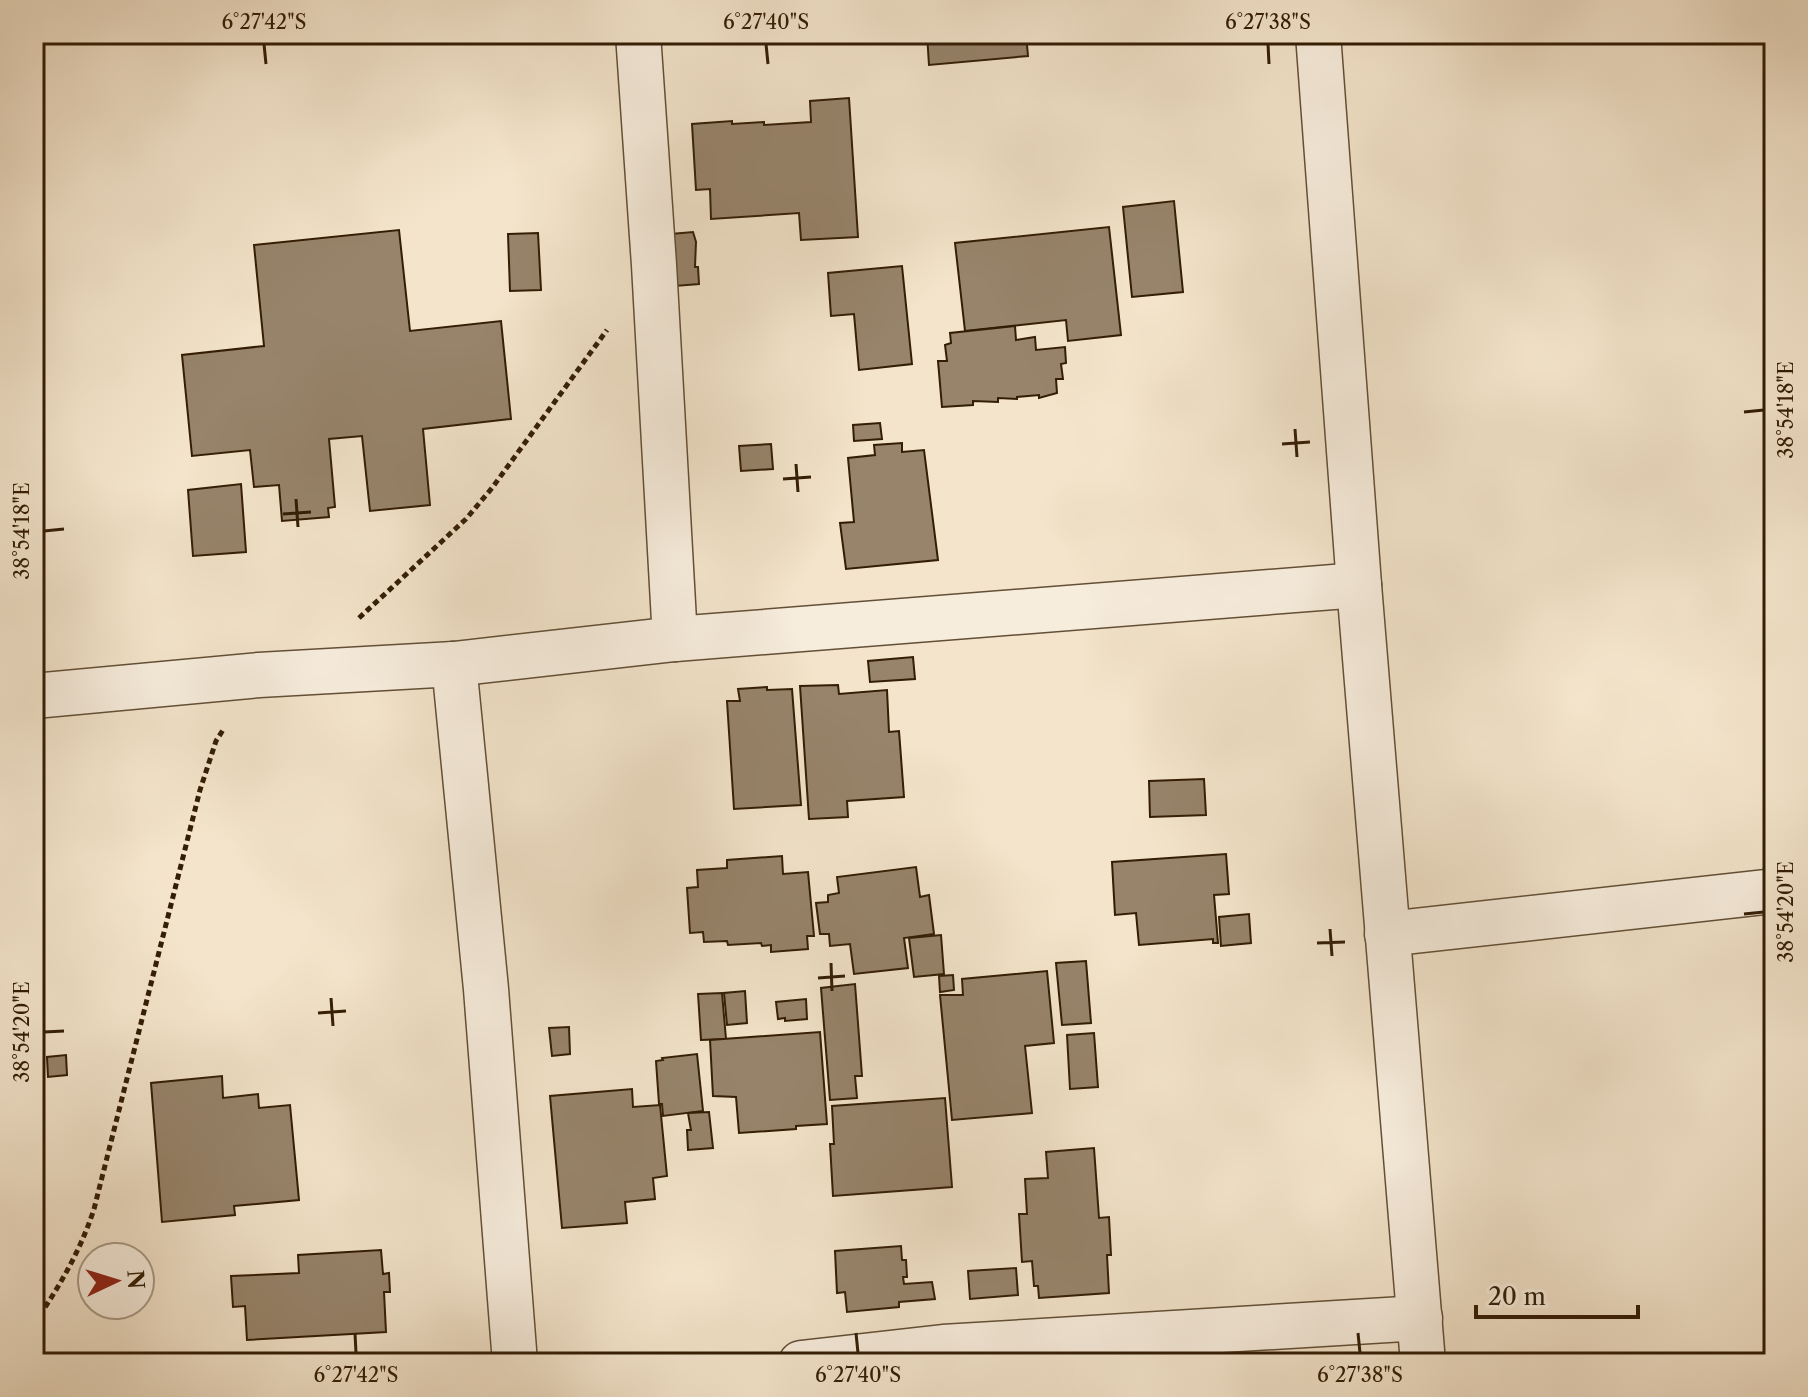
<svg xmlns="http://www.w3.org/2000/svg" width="1808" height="1397" font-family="'Libre Caslon Text',serif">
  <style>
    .building { fill: #97846b; stroke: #331d04; stroke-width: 2 }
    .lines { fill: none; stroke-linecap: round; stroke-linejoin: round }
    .minor-casing { stroke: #634f36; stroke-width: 47 }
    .path { stroke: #331d04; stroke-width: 5; stroke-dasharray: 6 4; stroke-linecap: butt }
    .minor { stroke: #f7eddd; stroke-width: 44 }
    .ticks { fill: none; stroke: #331d04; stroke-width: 3 }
    .neatline { fill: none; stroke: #331d04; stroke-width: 3 }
    .ticks-label { font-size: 20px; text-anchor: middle; fill: #331d04 }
  </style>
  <rect width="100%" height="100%" fill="#f3e4cb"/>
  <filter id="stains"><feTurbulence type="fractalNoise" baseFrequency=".0025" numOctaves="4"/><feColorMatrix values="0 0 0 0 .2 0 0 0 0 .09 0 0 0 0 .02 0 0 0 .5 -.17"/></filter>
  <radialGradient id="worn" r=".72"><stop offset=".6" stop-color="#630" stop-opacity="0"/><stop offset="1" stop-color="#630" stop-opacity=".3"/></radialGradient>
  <!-- building -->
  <g class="building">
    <path d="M 927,34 L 1026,34 L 1028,56 L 929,65 Z"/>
    <path d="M 849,98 L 858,237 L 801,240 L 799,213 L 711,219 L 710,189 L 696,190 L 692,124 L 732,121 L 732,124 L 764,122 L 764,125 L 811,122 L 810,101 Z"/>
    <path d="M 1174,201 L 1183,292 L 1132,297 L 1123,207 Z"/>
    <path d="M 1109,227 L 1121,335 L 1068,341 L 1066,320 L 965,331 L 955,243 Z"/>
    <path d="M 399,230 L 410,331 L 501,321 L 511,419 L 423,429 L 430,505 L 370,511 L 362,436 L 329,439 L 335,507 L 328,508 L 329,517 L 282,521 L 279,485 L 254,487 L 250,450 L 192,456 L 182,355 L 264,346 L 254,245 Z"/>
    <path d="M 693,232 L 696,242 L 695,267 L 698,267 L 699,284 L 675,286 L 671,234 Z"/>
    <path d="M 538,233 L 541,290 L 510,291 L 508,234 Z"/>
    <path d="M 902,266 L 912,364 L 859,370 L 854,314 L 831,316 L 828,273 Z"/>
    <path d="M 1015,326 L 1016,340 L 1035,337 L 1036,350 L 1065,347 L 1066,363 L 1061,364 L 1063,379 L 1056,379 L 1057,393 L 1039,398 L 1039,395 L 1017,397 L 1017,399 L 998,398 L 998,402 L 973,401 L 973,405 L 942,407 L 938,361 L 947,361 L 945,345 L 951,343 L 950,333 Z"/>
    <path d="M 880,423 L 882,439 L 854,441 L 853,425 Z"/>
    <path d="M 902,443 L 902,452 L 924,450 L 938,560 L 846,569 L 840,523 L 854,522 L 848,458 L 875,455 L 874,445 Z"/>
    <path d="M 771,444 L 773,469 L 741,471 L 739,446 Z"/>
    <path d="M 241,484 L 246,552 L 193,556 L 188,490 Z"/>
    <path d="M 913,657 L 915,679 L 870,682 L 868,661 Z"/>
    <path d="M 838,685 L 839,694 L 887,690 L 889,732 L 899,731 L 904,797 L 847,801 L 848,817 L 809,819 L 800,686 Z"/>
    <path d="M 767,687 L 767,690 L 792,689 L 801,805 L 734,809 L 727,701 L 740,701 L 738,689 Z"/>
    <path d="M 1204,779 L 1206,815 L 1150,817 L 1149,781 Z"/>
    <path d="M 1226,854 L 1229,894 L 1214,895 L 1218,943 L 1213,943 L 1213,939 L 1139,945 L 1136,913 L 1115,915 L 1112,862 Z"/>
    <path d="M 782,856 L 783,874 L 808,872 L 814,936 L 807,936 L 808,949 L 771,952 L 771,945 L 762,946 L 761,943 L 728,945 L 727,941 L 704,942 L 703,932 L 690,933 L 687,888 L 698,887 L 697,870 L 727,868 L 727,860 Z"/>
    <path d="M 916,867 L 920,897 L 929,895 L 934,934 L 904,938 L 908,968 L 854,974 L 850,944 L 830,946 L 829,934 L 820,934 L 816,903 L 828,902 L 828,895 L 839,893 L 837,877 Z"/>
    <path d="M 1249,914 L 1251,943 L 1221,946 L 1219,917 Z"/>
    <path d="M 941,935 L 944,974 L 914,977 L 909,938 Z"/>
    <path d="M 1086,961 L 1091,1023 L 1062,1025 L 1056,963 Z"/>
    <path d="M 1047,971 L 1054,1043 L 1025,1046 L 1032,1113 L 952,1120 L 940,995 L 963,995 L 962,979 Z"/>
    <path d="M 953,975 L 954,990 L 940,992 L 939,976 Z"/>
    <path d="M 855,984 L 862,1076 L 855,1076 L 857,1098 L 830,1100 L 821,988 Z"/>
    <path d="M 745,991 L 747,1023 L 727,1025 L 724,993 Z"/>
    <path d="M 722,993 L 726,1039 L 701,1040 L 698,994 Z"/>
    <path d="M 806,999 L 807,1019 L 785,1021 L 785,1018 L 778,1019 L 776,1002 Z"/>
    <path d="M 569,1027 L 570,1054 L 552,1056 L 549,1028 Z"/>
    <path d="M 820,1032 L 827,1124 L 796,1126 L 796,1129 L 739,1133 L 736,1097 L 713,1096 L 710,1040 Z"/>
    <path d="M 1094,1033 L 1098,1087 L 1070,1089 L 1067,1035 Z"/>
    <path d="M 697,1054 L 703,1111 L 663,1116 L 662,1104 L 659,1104 L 656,1061 L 663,1060 L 662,1058 Z"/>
    <path d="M 66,1055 L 67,1075 L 48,1077 L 47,1057 Z"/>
    <path d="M 222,1076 L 223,1098 L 258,1094 L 259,1108 L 290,1105 L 299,1200 L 234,1206 L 235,1215 L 162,1222 L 151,1083 Z"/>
    <path d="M 632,1089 L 633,1107 L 660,1105 L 667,1176 L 653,1178 L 655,1199 L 625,1202 L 627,1223 L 562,1228 L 550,1096 Z"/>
    <path d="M 945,1098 L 952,1187 L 833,1196 L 830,1144 L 834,1144 L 832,1106 Z"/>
    <path d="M 709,1112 L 713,1148 L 688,1150 L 687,1130 L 691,1130 L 688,1113 Z"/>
    <path d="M 1094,1148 L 1099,1218 L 1109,1217 L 1111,1255 L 1107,1255 L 1109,1293 L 1039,1298 L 1038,1286 L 1034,1286 L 1032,1261 L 1022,1262 L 1019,1214 L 1027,1214 L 1025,1179 L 1048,1178 L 1046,1152 Z"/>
    <path d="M 901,1246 L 902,1260 L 906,1260 L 907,1277 L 903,1277 L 904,1284 L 932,1282 L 935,1299 L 899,1302 L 899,1307 L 847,1312 L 845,1292 L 837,1293 L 835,1251 Z"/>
    <path d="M 381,1250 L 383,1274 L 389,1273 L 390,1292 L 384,1292 L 386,1332 L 247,1340 L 245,1306 L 233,1307 L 231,1276 L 299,1273 L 298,1255 Z"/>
    <path d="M 1016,1268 L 1018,1295 L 970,1299 L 968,1271 Z"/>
  </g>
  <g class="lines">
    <defs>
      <g id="minor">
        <path d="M 638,34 L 654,265 L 675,639"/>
        <path d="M 1318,34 L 1359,585 L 1423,1363"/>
        <path d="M 454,664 L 486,989 L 515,1363"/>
        <path d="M 34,696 L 259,675 L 454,664 L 675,639 L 1359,585"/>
        <path d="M 1387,934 L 1774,891"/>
        <path d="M 801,1363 L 943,1347 L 1420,1318"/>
      </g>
    </defs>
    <!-- minor casing -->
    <use href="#minor" class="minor-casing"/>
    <!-- path -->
    <g class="path">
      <path d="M 359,618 L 466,519 L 492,488 L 607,330"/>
      <path d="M 34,1324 C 59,1287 80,1252 94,1209 L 200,790 L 216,741 L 223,730"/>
    </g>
    <!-- minor -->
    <use href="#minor" class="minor"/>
  </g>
  <!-- ticks -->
  <path class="ticks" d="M 264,44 L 266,64M 766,44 L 768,64M 1268,44 L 1269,64M 1744,412 L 1764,410M 1295,429 L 1297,457M 1282,444 L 1310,442M 796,464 L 798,492M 783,479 L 811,477M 296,499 L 298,527M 283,514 L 311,512M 44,531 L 64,529M 1744,914 L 1764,912M 1330,929 L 1332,956M 1317,943 L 1345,942M 831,963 L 832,991M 818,978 L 845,976M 331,998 L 333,1026M 318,1013 L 346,1011M 44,1032 L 64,1031M 355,1333 L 356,1353M 856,1333 L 858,1353M 1358,1333 L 1360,1353"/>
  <!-- margin -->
  <rect width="1808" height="1397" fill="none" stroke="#f3e4cb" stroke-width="88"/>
  <!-- north arrow -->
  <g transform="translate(116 1281) rotate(86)"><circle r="38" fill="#f7eddd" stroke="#a99a86" stroke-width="2"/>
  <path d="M0-6L14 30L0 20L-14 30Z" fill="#8f2418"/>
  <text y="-12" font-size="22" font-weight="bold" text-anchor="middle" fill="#331d04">N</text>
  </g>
  <!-- scale -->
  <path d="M1476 1305v12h162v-12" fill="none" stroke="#331d04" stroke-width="4"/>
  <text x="1488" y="1305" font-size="24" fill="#331d04" stroke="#f7eddd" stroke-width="6" paint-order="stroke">20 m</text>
  <rect x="44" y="44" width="1720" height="1309" class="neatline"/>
  <g class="ticks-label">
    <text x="264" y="29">6°27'42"S</text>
    <text x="766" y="29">6°27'40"S</text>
    <text x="1268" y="29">6°27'38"S</text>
    <text transform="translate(1786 410) rotate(-90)" y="7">38°54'18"E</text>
    <text transform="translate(22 531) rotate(-90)" y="7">38°54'18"E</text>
    <text transform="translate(1786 912) rotate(-90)" y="7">38°54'20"E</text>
    <text transform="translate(22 1032) rotate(-90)" y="7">38°54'20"E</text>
    <text x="356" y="1382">6°27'42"S</text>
    <text x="858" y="1382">6°27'40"S</text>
    <text x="1360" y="1382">6°27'38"S</text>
  </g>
  <rect width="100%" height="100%" filter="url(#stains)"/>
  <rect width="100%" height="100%" fill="url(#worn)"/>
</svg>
